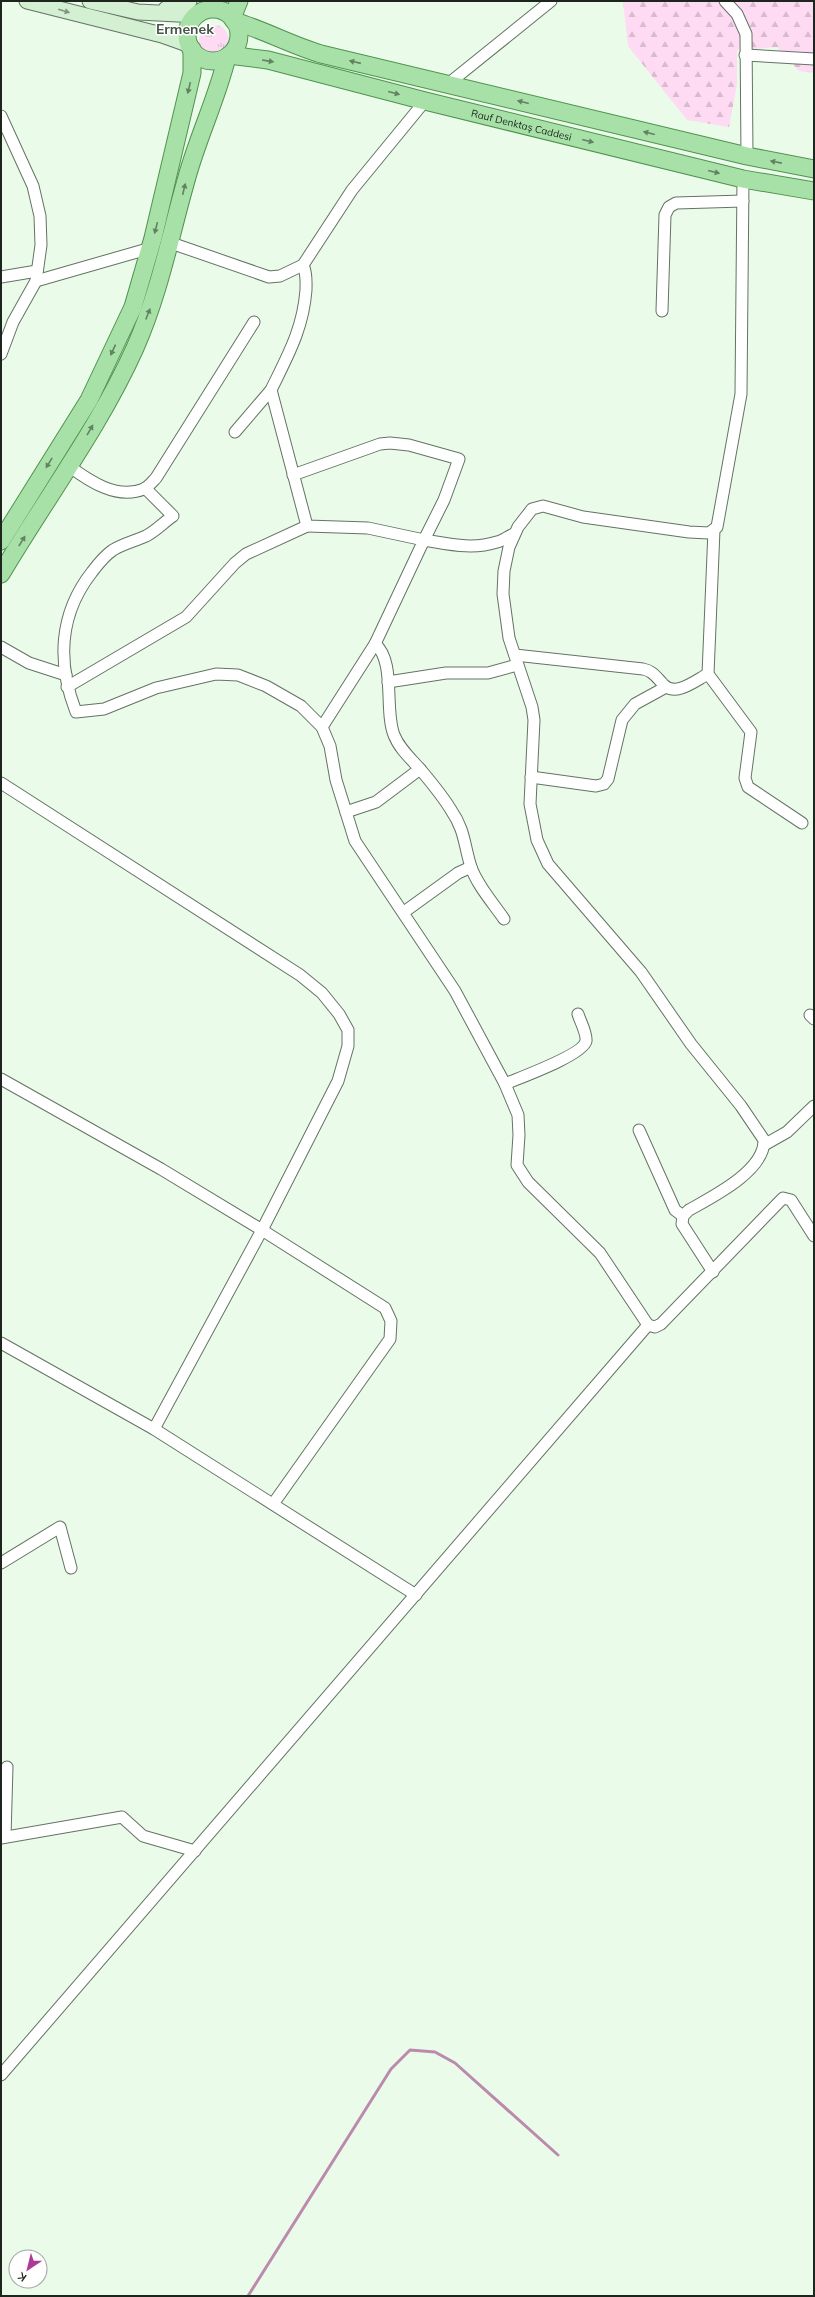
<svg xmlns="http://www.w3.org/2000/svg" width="815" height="2297" font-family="Mulish,sans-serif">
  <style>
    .grass { fill: url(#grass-tufts) }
    .forest { fill: url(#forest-firs) }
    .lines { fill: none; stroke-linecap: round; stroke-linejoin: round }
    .stream { stroke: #bb8aac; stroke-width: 3 }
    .street-casing { stroke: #647364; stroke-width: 13 }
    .secondary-casing { stroke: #647364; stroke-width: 17 }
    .primary-casing { stroke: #519251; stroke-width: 19 }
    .street { stroke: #fff; stroke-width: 11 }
    .secondary { stroke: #d3f0d3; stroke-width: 15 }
    .primary { stroke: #a7e1a7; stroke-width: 17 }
    .oneway { fill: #829482 }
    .oneway2 { fill: #628262 }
    .labels { text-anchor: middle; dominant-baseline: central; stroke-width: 3; stroke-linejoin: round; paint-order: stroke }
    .street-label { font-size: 10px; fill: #1e241e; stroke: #fff }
    .district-label { font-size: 14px; font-weight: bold; fill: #465345; stroke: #fff }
  </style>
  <defs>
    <pattern id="grass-tufts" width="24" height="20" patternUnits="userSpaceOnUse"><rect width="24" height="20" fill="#fedaf3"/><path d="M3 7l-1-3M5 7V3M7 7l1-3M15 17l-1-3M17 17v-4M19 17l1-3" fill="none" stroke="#d9bbd0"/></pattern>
    <pattern id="forest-firs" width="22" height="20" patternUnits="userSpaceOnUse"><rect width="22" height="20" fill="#fedaf3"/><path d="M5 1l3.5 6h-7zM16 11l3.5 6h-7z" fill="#d9bbd0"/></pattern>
  </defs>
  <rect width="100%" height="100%" fill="#eafbe9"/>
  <!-- grass -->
  <circle class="grass" cx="214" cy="40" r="15"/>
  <!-- forest -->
  <path class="forest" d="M 623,1 L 814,1 L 814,73 L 799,71 L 777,47 L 737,50 L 737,84 L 729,127 L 687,120 L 628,46 Z"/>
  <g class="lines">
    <!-- stream -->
    <path class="stream" d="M 248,2296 L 391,2069 L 410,2050 L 435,2052 L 455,2063 L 558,2155"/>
    <defs>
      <g id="street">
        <path d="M 725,1 L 737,14 L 746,34 L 747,156"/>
        <path d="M 745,55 L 814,59"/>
        <path d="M 448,84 L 551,1"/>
        <path d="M 1,116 L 33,186 L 40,216 L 41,245 L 36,281 L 13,322 L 1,354"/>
        <path d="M 171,243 L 269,277 L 280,276 L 303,265 L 352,190 L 425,101"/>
        <path d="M 303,265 C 307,274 306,281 306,290 C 303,329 288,355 271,390 L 307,526 L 368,528 L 424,540 L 375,644 L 322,727"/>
        <path d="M 1,277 L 37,271"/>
        <path d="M 36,281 L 151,248"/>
        <path d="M 662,311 L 665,215 L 669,207 L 676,203 L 743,201"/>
        <path d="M 235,432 L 271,390"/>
        <path d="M 69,466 C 89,481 117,500 144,489 C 148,487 153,481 156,478 L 254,322"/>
        <path d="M 293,475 L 380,444 L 390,443 L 409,445 L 459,459 L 444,500 L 424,540 C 449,544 472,550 497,542 C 503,541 508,536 514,534"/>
        <path d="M 145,488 L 173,516 C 164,522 156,531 146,536 C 135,541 123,544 113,550 C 104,556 98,564 92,572 C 59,614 57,663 76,712 L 104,709 L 156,688 L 216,674 L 238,675 L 266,686 L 301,706 L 322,727 L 330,746 L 336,780 L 355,841 L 455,991 L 505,1084 L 518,1115 L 519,1135 L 517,1165 L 528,1182 L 600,1253 L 648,1325 L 655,1327 L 661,1324 L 783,1198 L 791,1200 L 814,1236"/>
        <path d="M 714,530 L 708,674 L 751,732 L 745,778 L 748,787 L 802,823"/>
        <path d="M 375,644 C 396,661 384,710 394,735 C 399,748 410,758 420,769 C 430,781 442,795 451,810 C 465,830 464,845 471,867 C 477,885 493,903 504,919"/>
        <path d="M 1,647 L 29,663 L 66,675"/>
        <path d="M 515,655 L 643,669 C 653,671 656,677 663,684 C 675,698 696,680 708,674"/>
        <path d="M 388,682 L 446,673 L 488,673 L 517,665"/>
        <path d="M 67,687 L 186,617 L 235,563 L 246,554 L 307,526"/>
        <path d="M 531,777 L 596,786 L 604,784 L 608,779 L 622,720 L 635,704 L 666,687"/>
        <path d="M 1,783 L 300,975 L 322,993 L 339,1014 L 348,1030 L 348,1046 L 338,1081 L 262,1230 L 154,1429"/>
        <path d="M 346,812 L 376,802 L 420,769"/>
        <path d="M 404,912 L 458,873 L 471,867"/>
        <path d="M 810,1015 L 814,1019"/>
        <path d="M 1,1079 L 161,1169 L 262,1230 L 385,1308 L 391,1321 L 390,1339 L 273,1504"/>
        <path d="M 505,1084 C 519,1078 583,1055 586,1041 C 587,1033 580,1021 578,1014"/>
        <path d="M 639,1130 L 675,1210 L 683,1216"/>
        <path d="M 764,1145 L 787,1132 L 814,1106"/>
        <path d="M 713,1272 L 682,1224 L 683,1216 L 689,1210 C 712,1197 765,1171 764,1140 L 741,1106 L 691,1044 L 641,972 L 548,864 L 537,840 L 530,804 L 534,720 L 532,707 L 509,638 L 503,594 L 504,571 L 509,547 L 518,527 L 532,509 L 543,506 L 583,517 L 689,532 L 709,533 L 717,527 L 741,394 L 743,179"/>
        <path d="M 1,1343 L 154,1429 L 416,1595"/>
        <path d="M 1,1563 L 60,1527 L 71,1568"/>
        <path d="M 5,1837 L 7,1767"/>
        <path d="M 1,1838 L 122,1817 L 143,1836 L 195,1851"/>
        <path d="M 1,2075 L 648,1325"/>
      </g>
      <g id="secondary">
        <path d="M 27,1 L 162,35 L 190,45"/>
        <path d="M 90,1 L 138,12 L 198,15"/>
        <path d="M 166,9 L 176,8 L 189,1"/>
      </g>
      <g id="primary">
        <circle cx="213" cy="35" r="26"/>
        <path d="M 232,18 L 239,1"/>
        <path d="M 234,21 C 264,30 291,45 321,54 L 747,156 L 814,169"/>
        <path id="s1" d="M 229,55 L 268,60 L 425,101 L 743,179 L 814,191"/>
        <path d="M 1,541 L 89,400 L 133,307 L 153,238 L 192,73 L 192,49"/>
        <path d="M 1,574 C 46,498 99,428 135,348 C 160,291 170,236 187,177 C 198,137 217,98 227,57"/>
      </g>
    </defs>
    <!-- street casing -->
    <use href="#street" class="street-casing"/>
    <!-- secondary casing -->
    <use href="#secondary" class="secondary-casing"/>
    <!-- primary casing -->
    <use href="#primary" class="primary-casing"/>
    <!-- street -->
    <use href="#street" class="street"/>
    <!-- secondary -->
    <use href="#secondary" class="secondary"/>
    <!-- primary -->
    <use href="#primary" class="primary"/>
  </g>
  <!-- one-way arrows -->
  <defs><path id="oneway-solid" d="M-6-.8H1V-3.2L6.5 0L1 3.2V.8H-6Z"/></defs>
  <use class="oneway" href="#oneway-solid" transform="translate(64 11) rotate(16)"/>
  <g class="oneway2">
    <use href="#oneway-solid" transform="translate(268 61) rotate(9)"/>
    <use href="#oneway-solid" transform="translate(355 62) rotate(-167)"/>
    <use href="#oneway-solid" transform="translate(189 88) rotate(103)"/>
    <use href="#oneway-solid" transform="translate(394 93) rotate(15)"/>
    <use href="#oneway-solid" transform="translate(523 102) rotate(-166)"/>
    <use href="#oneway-solid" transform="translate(649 133) rotate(-166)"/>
    <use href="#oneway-solid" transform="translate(588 141) rotate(14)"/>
    <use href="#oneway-solid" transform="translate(776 162) rotate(-169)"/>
    <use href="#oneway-solid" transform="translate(714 172) rotate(14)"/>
    <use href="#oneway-solid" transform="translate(184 189) rotate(-77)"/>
    <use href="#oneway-solid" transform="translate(156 228) rotate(104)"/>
    <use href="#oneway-solid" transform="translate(148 314) rotate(-68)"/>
    <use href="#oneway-solid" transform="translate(113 350) rotate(115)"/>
    <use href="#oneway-solid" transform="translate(90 430) rotate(-60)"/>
    <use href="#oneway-solid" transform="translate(49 463) rotate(122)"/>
    <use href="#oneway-solid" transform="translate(22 541) rotate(-58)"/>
  </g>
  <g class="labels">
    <!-- street labels -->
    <g class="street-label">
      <text stroke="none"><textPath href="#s1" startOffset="301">Rauf Denktaş Caddesi</textPath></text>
    </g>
    <!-- district labels -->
    <g class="district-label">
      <text x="185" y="29">Ermenek</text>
    </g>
  </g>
  <!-- border -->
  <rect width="815" height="2297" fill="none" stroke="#1e241e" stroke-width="4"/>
  <!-- north arrow -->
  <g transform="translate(28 2269) rotate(215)"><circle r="19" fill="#ffffff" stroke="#a5a7a5"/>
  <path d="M0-3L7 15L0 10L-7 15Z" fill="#ad3a94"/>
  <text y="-6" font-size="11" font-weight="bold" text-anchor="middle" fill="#1e241e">K</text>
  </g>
</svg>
